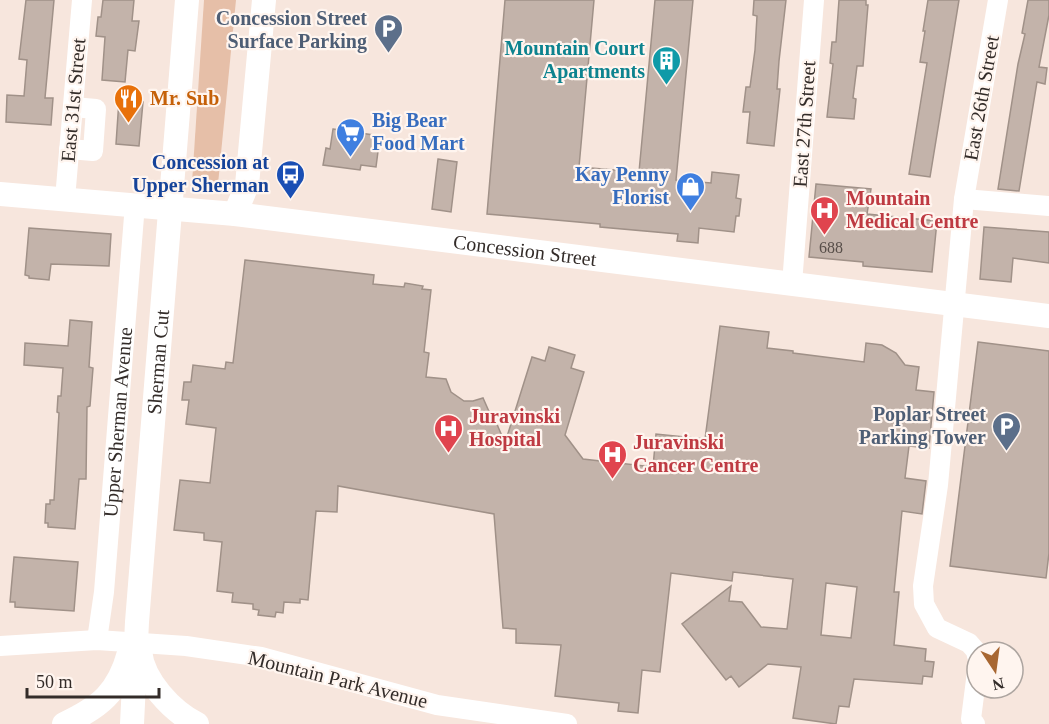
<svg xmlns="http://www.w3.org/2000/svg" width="1049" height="724" font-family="'Times New Roman',serif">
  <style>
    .green { fill: #e6bfa8 }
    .building { fill: #c3b3aa; stroke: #a09188; stroke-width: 1.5; fill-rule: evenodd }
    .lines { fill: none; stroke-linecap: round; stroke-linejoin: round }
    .minor { stroke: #fff; stroke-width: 20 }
    .major { stroke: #fff; stroke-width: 24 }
    .labels { text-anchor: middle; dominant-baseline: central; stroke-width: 4.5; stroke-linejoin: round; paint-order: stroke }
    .number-label { font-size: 16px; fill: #574e49 }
    .service-label { font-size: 20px; font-weight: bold; fill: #4e5e75; stroke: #fff5ef; text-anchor: end }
    .culture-label { font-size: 20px; font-weight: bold; fill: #0d838f; stroke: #fff5ef; text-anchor: end }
    .food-label { font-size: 20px; font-weight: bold; fill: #c56008; stroke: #fff5ef; text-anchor: start }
    .street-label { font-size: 20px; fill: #332c29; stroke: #fff5ef }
    .shop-label { font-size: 20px; font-weight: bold; fill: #366cbe; stroke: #fff5ef; text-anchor: start }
    .transit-label { font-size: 20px; font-weight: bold; fill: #164399; stroke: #fff5ef; text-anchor: end }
    .health-label { font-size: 20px; font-weight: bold; fill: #be3a42; stroke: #fff5ef; text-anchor: start }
  </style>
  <rect width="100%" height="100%" fill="#f7e6dd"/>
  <!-- green -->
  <path class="green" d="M 204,0 L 236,0 L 218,184 L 192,183 Z"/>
  <!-- building -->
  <g class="building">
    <path d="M 26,0 L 54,0 L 45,98 L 53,98 L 51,125 L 6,122 L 7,95 L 24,96 L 27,60 L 19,59 Z"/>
    <path d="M 103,0 L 134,0 L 132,21 L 139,21 L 135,51 L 128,50 L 125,82 L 102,80 L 105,37 L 96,36 L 98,17 L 101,17 Z"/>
    <path d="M 505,0 L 594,0 L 579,167 L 639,172 L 655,0 L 693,0 L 676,180 L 711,183 L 712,172 L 739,175 L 736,198 L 741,199 L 739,216 L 736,216 L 734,232 L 699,228 L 698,243 L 677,241 L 678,234 L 600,227 L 600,224 L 487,214 Z"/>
    <path d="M 754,0 L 786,0 L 779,61 L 777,89 L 780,89 L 774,146 L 747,143 L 750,112 L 743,112 L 746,87 L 750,87 L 755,50 L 757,16 L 753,15 Z"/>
    <path d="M 839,0 L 866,0 L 866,5 L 868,5 L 863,66 L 857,66 L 853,98 L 856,99 L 854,119 L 827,117 L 833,64 L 830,63 L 832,42 L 836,42 Z"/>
    <path d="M 928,0 L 959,0 L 930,177 L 909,174 L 927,63 L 920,62 L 925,31 L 923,31 Z"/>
    <path d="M 1028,0 L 1049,0 L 1049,15 L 1039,67 L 1047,68 L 1045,84 L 1037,82 L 1019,191 L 998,189 L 1018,64 L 1025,34 L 1022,33 Z"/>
    <path d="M 119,100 L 143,102 L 139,146 L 116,144 Z"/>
    <path d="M 333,129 L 380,136 L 376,167 L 361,165 L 360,170 L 323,165 L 326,148 L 330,149 Z"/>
    <path d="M 438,159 L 457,162 L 451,212 L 432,209 Z"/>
    <path d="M 816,184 L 871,189 L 867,214 L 937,221 L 932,272 L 863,266 L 863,262 L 809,257 Z"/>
    <path d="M 984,227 L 1049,232 L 1049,263 L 1013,258 L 1011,282 L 980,279 Z"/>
    <path d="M 29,228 L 111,234 L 109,266 L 51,264 L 49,280 L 29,278 L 29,276 L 25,275 Z"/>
    <path d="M 245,260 L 374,275 L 373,284 L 404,287 L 405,283 L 423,286 L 422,289 L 431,290 L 424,352 L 429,353 L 426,377 L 446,379 L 451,392 L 464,401 L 473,401 L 483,398 L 491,416 L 493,415 L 505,443 L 532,357 L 545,361 L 549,347 L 575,355 L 571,368 L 584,372 L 565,435 L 583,459 L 653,467 L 656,434 L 705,439 L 720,326 L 769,332 L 767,348 L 793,351 L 793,353 L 864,362 L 866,343 L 882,345 L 896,353 L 905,365 L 919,367 L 916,390 L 934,392 L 929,448 L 909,446 L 905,478 L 926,481 L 922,514 L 902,511 L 894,592 L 899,592 L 894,645 L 926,649 L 925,661 L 934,662 L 932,677 L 923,676 L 922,684 L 854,679 L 849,707 L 839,706 L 836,724 L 793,718 L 801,667 L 768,664 L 739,687 L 731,676 L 726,680 L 682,624 L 731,586 L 729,601 L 742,602 L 761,627 L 787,629 L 793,579 L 733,572 L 732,581 L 671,573 L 660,672 L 642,670 L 638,713 L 618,711 L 619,703 L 555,696 L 561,645 L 516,643 L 516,629 L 503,628 L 494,514 L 338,486 L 337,512 L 316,511 L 308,600 L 300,599 L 300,603 L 284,602 L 283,613 L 276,612 L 275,617 L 258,615 L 259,610 L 253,609 L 253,604 L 232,602 L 233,593 L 217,591 L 222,542 L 204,540 L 204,533 L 174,530 L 180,480 L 210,483 L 216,428 L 186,424 L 189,400 L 182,400 L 184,382 L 191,382 L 193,365 L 225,369 L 226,362 L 233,363 ZM 826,583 L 857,587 L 851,638 L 821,635 Z"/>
    <path d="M 70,320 L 92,322 L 89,367 L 93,368 L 90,406 L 87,407 L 86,479 L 79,479 L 75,529 L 48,527 L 48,523 L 45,523 L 46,504 L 50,504 L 50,500 L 54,500 L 59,413 L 57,412 L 58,396 L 61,396 L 63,368 L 24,365 L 25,343 L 68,346 Z"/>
    <path d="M 978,342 L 1049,351 L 1049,553 L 1046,578 L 950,566 Z"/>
    <path d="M 14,557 L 78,562 L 74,611 L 15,607 L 15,602 L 10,602 Z"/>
  </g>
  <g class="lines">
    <!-- minor -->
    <g class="minor">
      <path d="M 69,149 L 93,151 L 96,109 L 73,107"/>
      <path d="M 65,199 L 82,0"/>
      <path d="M 964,199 L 1049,206"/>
      <path d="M 792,284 L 814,0"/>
      <path id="s1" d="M 97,640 L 104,592 L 135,204"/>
      <path d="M 0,646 L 97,640 L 186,646 L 261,657 L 437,705 L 567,724"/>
      <path d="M 977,656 L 976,651 L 969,643 L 937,628 L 924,604 L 923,586 L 938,485 L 964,199 L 998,0"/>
      <path d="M 975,724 L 971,719 L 977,672"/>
    </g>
    <!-- major -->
    <g class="major">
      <path id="s2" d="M 0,194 L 235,214 L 1049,316"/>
      <path d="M 235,214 L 247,185 L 264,0"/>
      <path d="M 140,651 C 143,681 172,711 197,724"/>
      <path d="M 64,724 C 100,707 118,693 129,653"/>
      <path id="s3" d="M 132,724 L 137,622 L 187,0"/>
    </g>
  </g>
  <!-- icons -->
  <defs>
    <symbol id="parking-pin" viewBox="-11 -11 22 30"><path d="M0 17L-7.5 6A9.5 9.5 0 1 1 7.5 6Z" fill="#5c6f8a" stroke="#fff5ef"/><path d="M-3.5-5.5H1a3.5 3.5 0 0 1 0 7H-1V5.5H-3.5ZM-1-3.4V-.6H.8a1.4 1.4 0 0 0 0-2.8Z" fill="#fff"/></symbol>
    <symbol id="building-pin" viewBox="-11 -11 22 30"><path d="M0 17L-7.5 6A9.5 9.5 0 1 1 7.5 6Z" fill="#0f9aa8" stroke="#fff5ef"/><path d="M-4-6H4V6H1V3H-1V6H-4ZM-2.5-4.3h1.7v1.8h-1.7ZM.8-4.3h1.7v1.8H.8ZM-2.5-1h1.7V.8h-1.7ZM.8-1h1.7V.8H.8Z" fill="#fff"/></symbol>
    <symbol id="restaurant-pin" viewBox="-11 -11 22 30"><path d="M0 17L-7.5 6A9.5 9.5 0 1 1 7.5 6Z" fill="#e8710a" stroke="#fff5ef"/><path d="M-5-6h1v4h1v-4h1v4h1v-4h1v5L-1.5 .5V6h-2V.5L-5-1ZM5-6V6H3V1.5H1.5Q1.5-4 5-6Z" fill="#fff"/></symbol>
    <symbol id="supermarket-pin" viewBox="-11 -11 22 30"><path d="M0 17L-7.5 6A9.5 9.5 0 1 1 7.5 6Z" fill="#3f7fe0" stroke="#fff5ef"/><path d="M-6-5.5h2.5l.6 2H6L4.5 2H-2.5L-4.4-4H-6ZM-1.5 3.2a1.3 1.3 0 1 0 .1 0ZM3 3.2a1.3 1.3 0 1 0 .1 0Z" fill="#fff"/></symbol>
    <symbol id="bus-pin" viewBox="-11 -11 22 30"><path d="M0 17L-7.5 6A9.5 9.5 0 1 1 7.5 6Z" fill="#1a4fb4" stroke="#fff5ef"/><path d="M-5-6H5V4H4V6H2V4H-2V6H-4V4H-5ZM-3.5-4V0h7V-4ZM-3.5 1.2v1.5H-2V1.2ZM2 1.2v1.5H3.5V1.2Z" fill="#fff"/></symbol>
    <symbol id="shop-pin" viewBox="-11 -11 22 30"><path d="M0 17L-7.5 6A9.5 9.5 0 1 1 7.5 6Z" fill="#3f7fe0" stroke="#fff5ef"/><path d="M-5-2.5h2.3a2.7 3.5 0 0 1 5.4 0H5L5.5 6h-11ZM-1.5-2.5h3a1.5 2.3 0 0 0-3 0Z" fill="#fff"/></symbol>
    <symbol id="hospital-pin" viewBox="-11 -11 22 30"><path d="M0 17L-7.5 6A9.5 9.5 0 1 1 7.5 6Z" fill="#e0444e" stroke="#fff5ef"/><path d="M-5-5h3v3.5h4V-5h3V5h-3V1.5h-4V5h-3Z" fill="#fff"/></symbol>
  </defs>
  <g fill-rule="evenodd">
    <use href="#parking-pin" x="372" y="12" width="33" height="45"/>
    <use href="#building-pin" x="650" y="44" width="33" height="45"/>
    <use href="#restaurant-pin" x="112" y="82" width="33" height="45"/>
    <use href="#supermarket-pin" x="334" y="116" width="33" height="45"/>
    <use href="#bus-pin" x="274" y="158" width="33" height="45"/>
    <use href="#shop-pin" x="674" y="170" width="33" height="45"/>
    <use href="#hospital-pin" x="808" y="194" width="33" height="45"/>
    <use href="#parking-pin" x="990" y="410" width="33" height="45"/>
    <use href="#hospital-pin" x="432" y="412" width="33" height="45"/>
    <use href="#hospital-pin" x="596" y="438" width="33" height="45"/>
  </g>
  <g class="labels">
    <!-- number labels -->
    <g class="number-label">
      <text x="831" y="247">688</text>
    </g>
    <!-- service labels -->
    <g class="service-label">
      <text x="367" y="18">Concession Street<tspan x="367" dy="23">Surface Parking</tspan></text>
      <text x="986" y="414">Poplar Street<tspan x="986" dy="23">Parking Tower</tspan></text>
    </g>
    <!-- culture labels -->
    <g class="culture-label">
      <text x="645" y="48">Mountain Court<tspan x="645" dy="23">Apartments</tspan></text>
    </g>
    <!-- food labels -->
    <g class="food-label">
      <text x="150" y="98">Mr. Sub</text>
    </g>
    <!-- street labels -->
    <g class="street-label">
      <text transform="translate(981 98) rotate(-80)">East 26th Street</text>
      <text transform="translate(73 100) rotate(-85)">East 31st Street</text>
      <text transform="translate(804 124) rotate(-86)">East 27th Street</text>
      <text stroke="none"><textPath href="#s2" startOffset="528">Concession Street</textPath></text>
      <text stroke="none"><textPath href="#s3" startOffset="363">Sherman Cut</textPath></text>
      <text stroke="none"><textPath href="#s1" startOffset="219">Upper Sherman Avenue</textPath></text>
      <text transform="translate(338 679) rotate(14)">Mountain Park Avenue</text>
    </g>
    <!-- shop labels -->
    <g class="shop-label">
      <text x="372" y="120">Big Bear<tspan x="372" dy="23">Food Mart</tspan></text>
      <text x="669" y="174" text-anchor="end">Kay Penny<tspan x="669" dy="23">Florist</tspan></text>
    </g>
    <!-- transit labels -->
    <g class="transit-label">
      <text x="269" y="162">Concession at<tspan x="269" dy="23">Upper Sherman</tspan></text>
    </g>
    <!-- health labels -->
    <g class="health-label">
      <text x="846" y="198">Mountain<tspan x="846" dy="23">Medical Centre</tspan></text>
      <text x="469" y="416">Juravinski<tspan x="469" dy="23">Hospital</tspan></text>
      <text x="633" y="442">Juravinski<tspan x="633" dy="23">Cancer Centre</tspan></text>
    </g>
  </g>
  <!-- north arrow -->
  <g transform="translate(995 670) rotate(167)"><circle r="28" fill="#fff5ef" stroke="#ada5a0" stroke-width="1.5"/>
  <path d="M0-4.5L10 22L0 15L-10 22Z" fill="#a86732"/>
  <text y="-9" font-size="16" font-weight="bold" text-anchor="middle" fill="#332c29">N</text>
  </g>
  <!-- scale -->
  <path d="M27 688v9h132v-9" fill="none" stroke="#332c29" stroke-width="3"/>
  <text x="36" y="688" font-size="18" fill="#332c29" stroke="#fff5ef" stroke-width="4.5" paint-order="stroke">50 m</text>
</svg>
